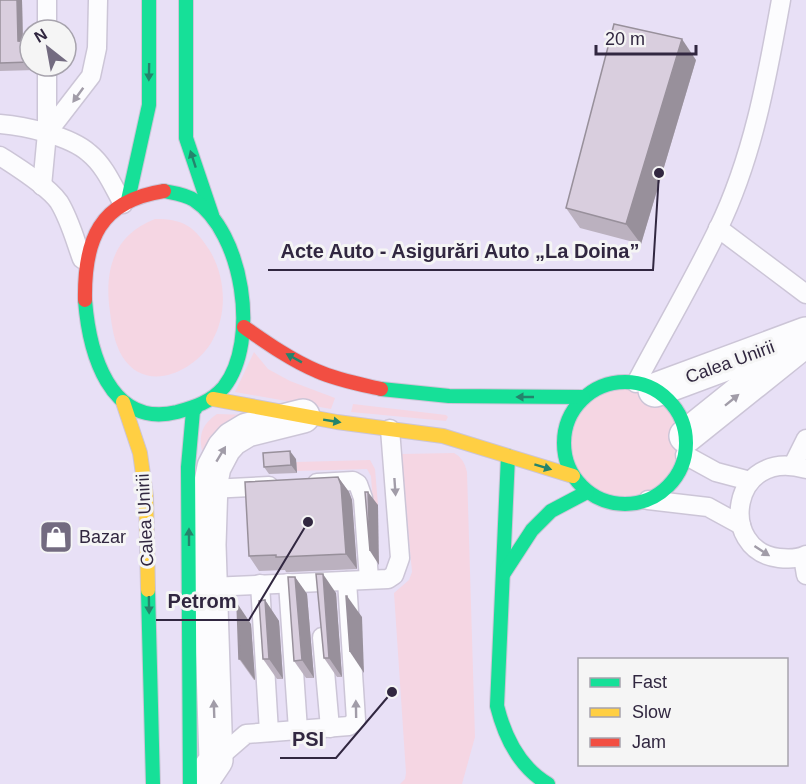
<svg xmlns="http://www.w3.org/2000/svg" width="806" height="784" font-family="Arial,sans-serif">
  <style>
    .built { fill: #e8e0f6; fill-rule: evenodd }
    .green { fill: #f5d6e3 }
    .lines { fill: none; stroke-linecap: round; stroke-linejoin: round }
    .lane-casing { stroke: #ccc5d7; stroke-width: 21 }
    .street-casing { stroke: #ccc5d7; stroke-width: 36 }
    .fast-casing { stroke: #ccc5d7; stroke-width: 16 }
    .slow-casing { stroke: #ccc5d7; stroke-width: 16 }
    .jam-casing { stroke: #ccc5d7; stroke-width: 16 }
    .lane { stroke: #fcfcfe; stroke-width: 18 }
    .street { stroke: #fcfcfe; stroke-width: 33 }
    .fast { stroke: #16e098; stroke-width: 14 }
    .slow { stroke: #ffcf43; stroke-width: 14 }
    .jam { stroke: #f24e42; stroke-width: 14 }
    .wall { fill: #bbb1bf }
    .shaded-wall { fill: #98909b }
    .building { fill: #d9cede; stroke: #98909b; stroke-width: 1.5 }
    .oneway { fill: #24846c }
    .oneway2 { fill: #a19ca8 }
    .labels { text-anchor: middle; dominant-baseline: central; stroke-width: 6; stroke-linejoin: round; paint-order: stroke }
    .street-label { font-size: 18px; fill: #312740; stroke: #f5f5f5 }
    .poi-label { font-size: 18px; fill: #312740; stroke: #f5f5f5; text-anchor: start }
    .leader { fill: none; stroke: #312740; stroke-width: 2 }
    .callout-dot { fill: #312740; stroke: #f5f5f5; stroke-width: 2 }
    .callout-label { font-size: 20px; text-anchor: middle; font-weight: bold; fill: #312740; stroke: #f5f5f5; stroke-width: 6; stroke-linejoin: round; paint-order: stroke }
  </style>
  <rect width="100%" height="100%" fill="#eee9f7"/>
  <!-- built -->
  <path class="built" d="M 0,0 L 806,0 L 806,784 L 0,784 ZM 30,30 L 66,30 L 66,66 L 30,66 ZM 580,660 L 786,660 L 786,764 L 580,764 Z"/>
  <!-- green -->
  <g class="green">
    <path d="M 155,219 C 184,219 194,226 210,251 C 226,278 228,315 211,343 C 192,373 145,394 122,356 C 114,342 112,327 110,312 C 104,271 113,235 155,219 Z"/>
    <path d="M 254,352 L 268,369 L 290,381 L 335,398 L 331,409 L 235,392 Z"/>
    <circle cx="625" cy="443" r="57"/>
    <path d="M 353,404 L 446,415 L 448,417 L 446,421 L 351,412 Z"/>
    <path d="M 217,414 L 249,415 L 206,466 C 200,444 195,429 217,414 Z"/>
    <path d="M 454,453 C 462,457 465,464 467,472 L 475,737 L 462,784 L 400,784 L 405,779 L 406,773 L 394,593 L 409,580 L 412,572 L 401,454 Z"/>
    <path d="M 370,460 L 375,469 L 378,505 L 373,505 L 371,476 L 367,469 L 297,471 L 296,462 Z"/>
  </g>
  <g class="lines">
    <defs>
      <g id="lane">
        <path d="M 47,0 L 47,30"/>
        <path d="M 0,124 C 25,126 70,136 89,153 C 105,166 113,186 123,204"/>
        <path d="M 47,133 L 91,76 L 97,48 L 98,0"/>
        <path d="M 0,156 C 17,167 48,186 59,202 C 70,220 75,240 82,259"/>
        <path d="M 42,186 L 47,133 L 47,66"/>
        <path d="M 718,228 L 806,294"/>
        <path d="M 636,383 C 663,332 693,281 718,229 C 753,157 767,78 781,0"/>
        <path d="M 685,455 L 716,472 L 750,481"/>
        <path d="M 793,465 L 806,439"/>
        <path d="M 806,469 C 730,446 717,551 779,558 C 788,559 798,559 806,555"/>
        <path d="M 317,483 L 353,481 L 358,484 L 363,498 L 369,579"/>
        <path d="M 210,489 L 269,486"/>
        <path d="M 648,500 L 708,507 L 741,525"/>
        <path d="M 803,557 L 806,575"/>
        <path d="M 288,583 L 298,730"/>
        <path d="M 260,584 L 269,732"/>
        <path d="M 210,587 L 388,579 L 394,575 L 400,558 L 390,429"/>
        <path d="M 322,637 L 330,728"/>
        <path d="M 216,760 L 246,734 L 349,726 L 356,720 L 347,581"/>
      </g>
      <g id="street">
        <path d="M 655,390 L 806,334"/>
        <path d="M 686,436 L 797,347"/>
        <path d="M 200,784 L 216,760 L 209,545 L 211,482 L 214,467 L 224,448 L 232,439 L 247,430 L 303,416"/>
      </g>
      <g id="fast">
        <path d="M 186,0 L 186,138 L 212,215"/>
        <path d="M 128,200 L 149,105 L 149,0"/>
        <path d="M 85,300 C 89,351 109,429 177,412 C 195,407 211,402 224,387 C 260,341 243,232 194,200 C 185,194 174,193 164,191"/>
        <circle cx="625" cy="443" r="61"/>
        <path d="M 381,389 L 449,396 L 583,397"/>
        <path d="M 508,456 L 497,706 C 505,738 519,767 548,784"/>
        <path d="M 504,573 L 532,530 L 551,511 L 587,492"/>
        <path d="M 148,590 L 153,784"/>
        <path d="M 190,784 L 188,467 L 193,411 L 195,409"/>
      </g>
      <g id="slow">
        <path d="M 213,399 L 337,422 L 443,436 L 573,476"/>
        <path d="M 123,402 L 140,453 L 146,496 L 148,590"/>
      </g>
      <g id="jam">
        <path d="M 85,300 C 84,240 99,201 164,191"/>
        <path d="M 244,327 C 267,343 291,360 317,371 C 337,380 359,384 381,389"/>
      </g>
    </defs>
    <!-- lane casing -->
    <use href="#lane" class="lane-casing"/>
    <!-- street casing -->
    <use href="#street" class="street-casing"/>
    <!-- fast casing -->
    <use href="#fast" class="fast-casing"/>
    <!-- slow casing -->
    <use href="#slow" class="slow-casing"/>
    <!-- jam casing -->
    <use href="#jam" class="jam-casing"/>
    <!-- lane -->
    <use href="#lane" class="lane"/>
    <!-- street -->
    <use href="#street" class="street"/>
    <!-- fast -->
    <use href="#fast" class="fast"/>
    <!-- slow -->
    <use href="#slow" class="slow"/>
    <!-- jam -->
    <use href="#jam" class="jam"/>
  </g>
  <!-- wall -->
  <g class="wall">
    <path d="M 0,0 L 22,0 L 23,41 L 30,42 L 30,66 L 36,66 L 36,70 L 0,71 Z"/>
    <path d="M 696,60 L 641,244 L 580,228 L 566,208 Z"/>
    <path d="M 296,459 L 297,473 L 269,474 L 264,467 Z"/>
    <path d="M 338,477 L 349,492 L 352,500 L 357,569 L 290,572 L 286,572 L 285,570 L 259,571 L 249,556 Z"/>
    <path d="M 295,577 L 307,594 L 314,678 L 306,678 L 294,661 Z"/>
    <path d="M 336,593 L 342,677 L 337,677 L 324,658 Z"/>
    <path d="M 265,600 L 279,621 L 283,679 L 277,679 L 263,659 Z"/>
    <path d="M 251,624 L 255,680 L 254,680 L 239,659 Z"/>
  </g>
  <!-- shaded-wall -->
  <g class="shaded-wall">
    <path d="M 17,0 L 22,0 L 23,49 L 18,41 Z"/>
    <path d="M 682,39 L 696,60 L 641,244 L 626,224 Z"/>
    <path d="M 290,451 L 296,459 L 297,473 L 291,465 Z"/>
    <path d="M 338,477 L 349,492 L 352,500 L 357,569 L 346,554 Z"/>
    <path d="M 368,492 L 378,505 L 379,565 L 370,551 Z"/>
    <path d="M 323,574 L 336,593 L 342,677 L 329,658 Z"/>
    <path d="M 295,577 L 307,594 L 314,678 L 302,660 Z"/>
    <path d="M 347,596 L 362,617 L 364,673 L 350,652 Z"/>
    <path d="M 265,600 L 279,621 L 283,679 L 269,659 Z"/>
    <path d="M 237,603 L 251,624 L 255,680 L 240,659 Z"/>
  </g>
  <!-- building -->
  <g class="building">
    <path d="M 0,0 L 17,0 L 18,41 L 30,42 L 30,62 L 0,63 Z"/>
    <path d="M 614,24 L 682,39 L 626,224 L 566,208 Z"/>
    <path d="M 290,451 L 291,465 L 264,467 L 263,453 Z"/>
    <path d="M 338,477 L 341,485 L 346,554 L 279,557 L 276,557 L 276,555 L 249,556 L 245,482 Z"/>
    <path d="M 365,492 L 368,492 L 370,551 Z"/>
    <path d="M 316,574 L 323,574 L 329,658 L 324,658 Z"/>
    <path d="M 288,577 L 295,577 L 302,660 L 294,661 Z"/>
    <path d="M 346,596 L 347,596 L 350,652 Z"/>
    <path d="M 265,600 L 269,659 L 263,659 L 259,601 Z"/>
    <path d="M 237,603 L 240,659 L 239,659 Z"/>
  </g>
  <!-- one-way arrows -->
  <defs><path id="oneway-solid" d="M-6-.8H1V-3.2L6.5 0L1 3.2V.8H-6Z" transform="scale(1.5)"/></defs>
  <g class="oneway">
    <use href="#oneway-solid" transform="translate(149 72) rotate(91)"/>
    <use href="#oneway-solid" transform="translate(193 159) rotate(-108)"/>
    <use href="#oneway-solid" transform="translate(294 358) rotate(-151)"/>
    <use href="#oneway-solid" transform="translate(525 397) rotate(-180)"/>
    <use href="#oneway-solid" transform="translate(332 421) rotate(9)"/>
    <use href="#oneway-solid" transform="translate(543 467) rotate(17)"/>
    <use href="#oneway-solid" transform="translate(189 537) rotate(-90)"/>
    <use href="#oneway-solid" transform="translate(149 605) rotate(89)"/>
  </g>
  <g class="oneway2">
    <use href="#oneway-solid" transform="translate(78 95) rotate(126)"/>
    <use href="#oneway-solid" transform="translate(732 400) rotate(-39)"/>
    <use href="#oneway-solid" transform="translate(221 454) rotate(-59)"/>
    <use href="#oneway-solid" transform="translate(395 487) rotate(86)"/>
    <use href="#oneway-solid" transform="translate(762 551) rotate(33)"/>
    <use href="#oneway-solid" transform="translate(214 709) rotate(-92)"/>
    <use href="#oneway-solid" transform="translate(356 709) rotate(-91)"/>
  </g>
  <!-- icons -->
  <defs>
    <symbol id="shop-square" viewBox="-11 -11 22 22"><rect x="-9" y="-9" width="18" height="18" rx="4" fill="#736b80" stroke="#f5f5f5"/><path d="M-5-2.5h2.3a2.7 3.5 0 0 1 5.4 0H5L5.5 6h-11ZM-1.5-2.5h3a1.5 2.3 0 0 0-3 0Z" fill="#fff"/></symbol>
  </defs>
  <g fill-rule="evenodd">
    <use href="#shop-square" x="37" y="518" width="38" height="38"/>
  </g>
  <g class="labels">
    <!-- street labels -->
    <g class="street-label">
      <text transform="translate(730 362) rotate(-20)">Calea Unirii</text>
      <text transform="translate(145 520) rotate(-93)">Calea Unirii</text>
    </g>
    <!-- poi labels -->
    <g class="poi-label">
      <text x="79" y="537">Bazar</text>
    </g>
  </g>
  <!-- callouts -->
  <path class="leader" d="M659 173L653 270H268M308 522L249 620H156M392 692L336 758H280"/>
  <g class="callout-dot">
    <circle cx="659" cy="173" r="6"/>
    <circle cx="308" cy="522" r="6"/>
    <circle cx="392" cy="692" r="6"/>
  </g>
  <g class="callout-label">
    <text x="460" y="258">Acte Auto - Asigurări Auto „La Doina”</text>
    <text x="202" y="608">Petrom</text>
    <text x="308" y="746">PSI</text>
  </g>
  <!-- legend -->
  <rect x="578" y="658" width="210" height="108" fill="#f5f5f5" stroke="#a7a3ad" stroke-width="1.5"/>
  <rect x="590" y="678" width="30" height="9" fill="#16e098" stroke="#a7a3ad" stroke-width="1.5"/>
  <text x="632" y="688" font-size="18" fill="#312740">Fast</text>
  <rect x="590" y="708" width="30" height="9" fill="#ffcf43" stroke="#a7a3ad" stroke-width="1.5"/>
  <text x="632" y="718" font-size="18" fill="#312740">Slow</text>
  <rect x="590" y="738" width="30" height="9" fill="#f24e42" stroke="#a7a3ad" stroke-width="1.5"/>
  <text x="632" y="748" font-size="18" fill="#312740">Jam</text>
  <!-- north arrow -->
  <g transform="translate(48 48) rotate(329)"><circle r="28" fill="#f5f5f5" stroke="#a7a3ad" stroke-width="1.5"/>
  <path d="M0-4.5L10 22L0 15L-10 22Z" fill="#736b80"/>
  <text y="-9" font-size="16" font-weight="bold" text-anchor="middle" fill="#312740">N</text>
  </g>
  <!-- scale -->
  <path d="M596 45v9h100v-9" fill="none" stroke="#312740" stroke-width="3"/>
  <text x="605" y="45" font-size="18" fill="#312740" stroke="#f5f5f5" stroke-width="4.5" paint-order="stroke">20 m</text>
</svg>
